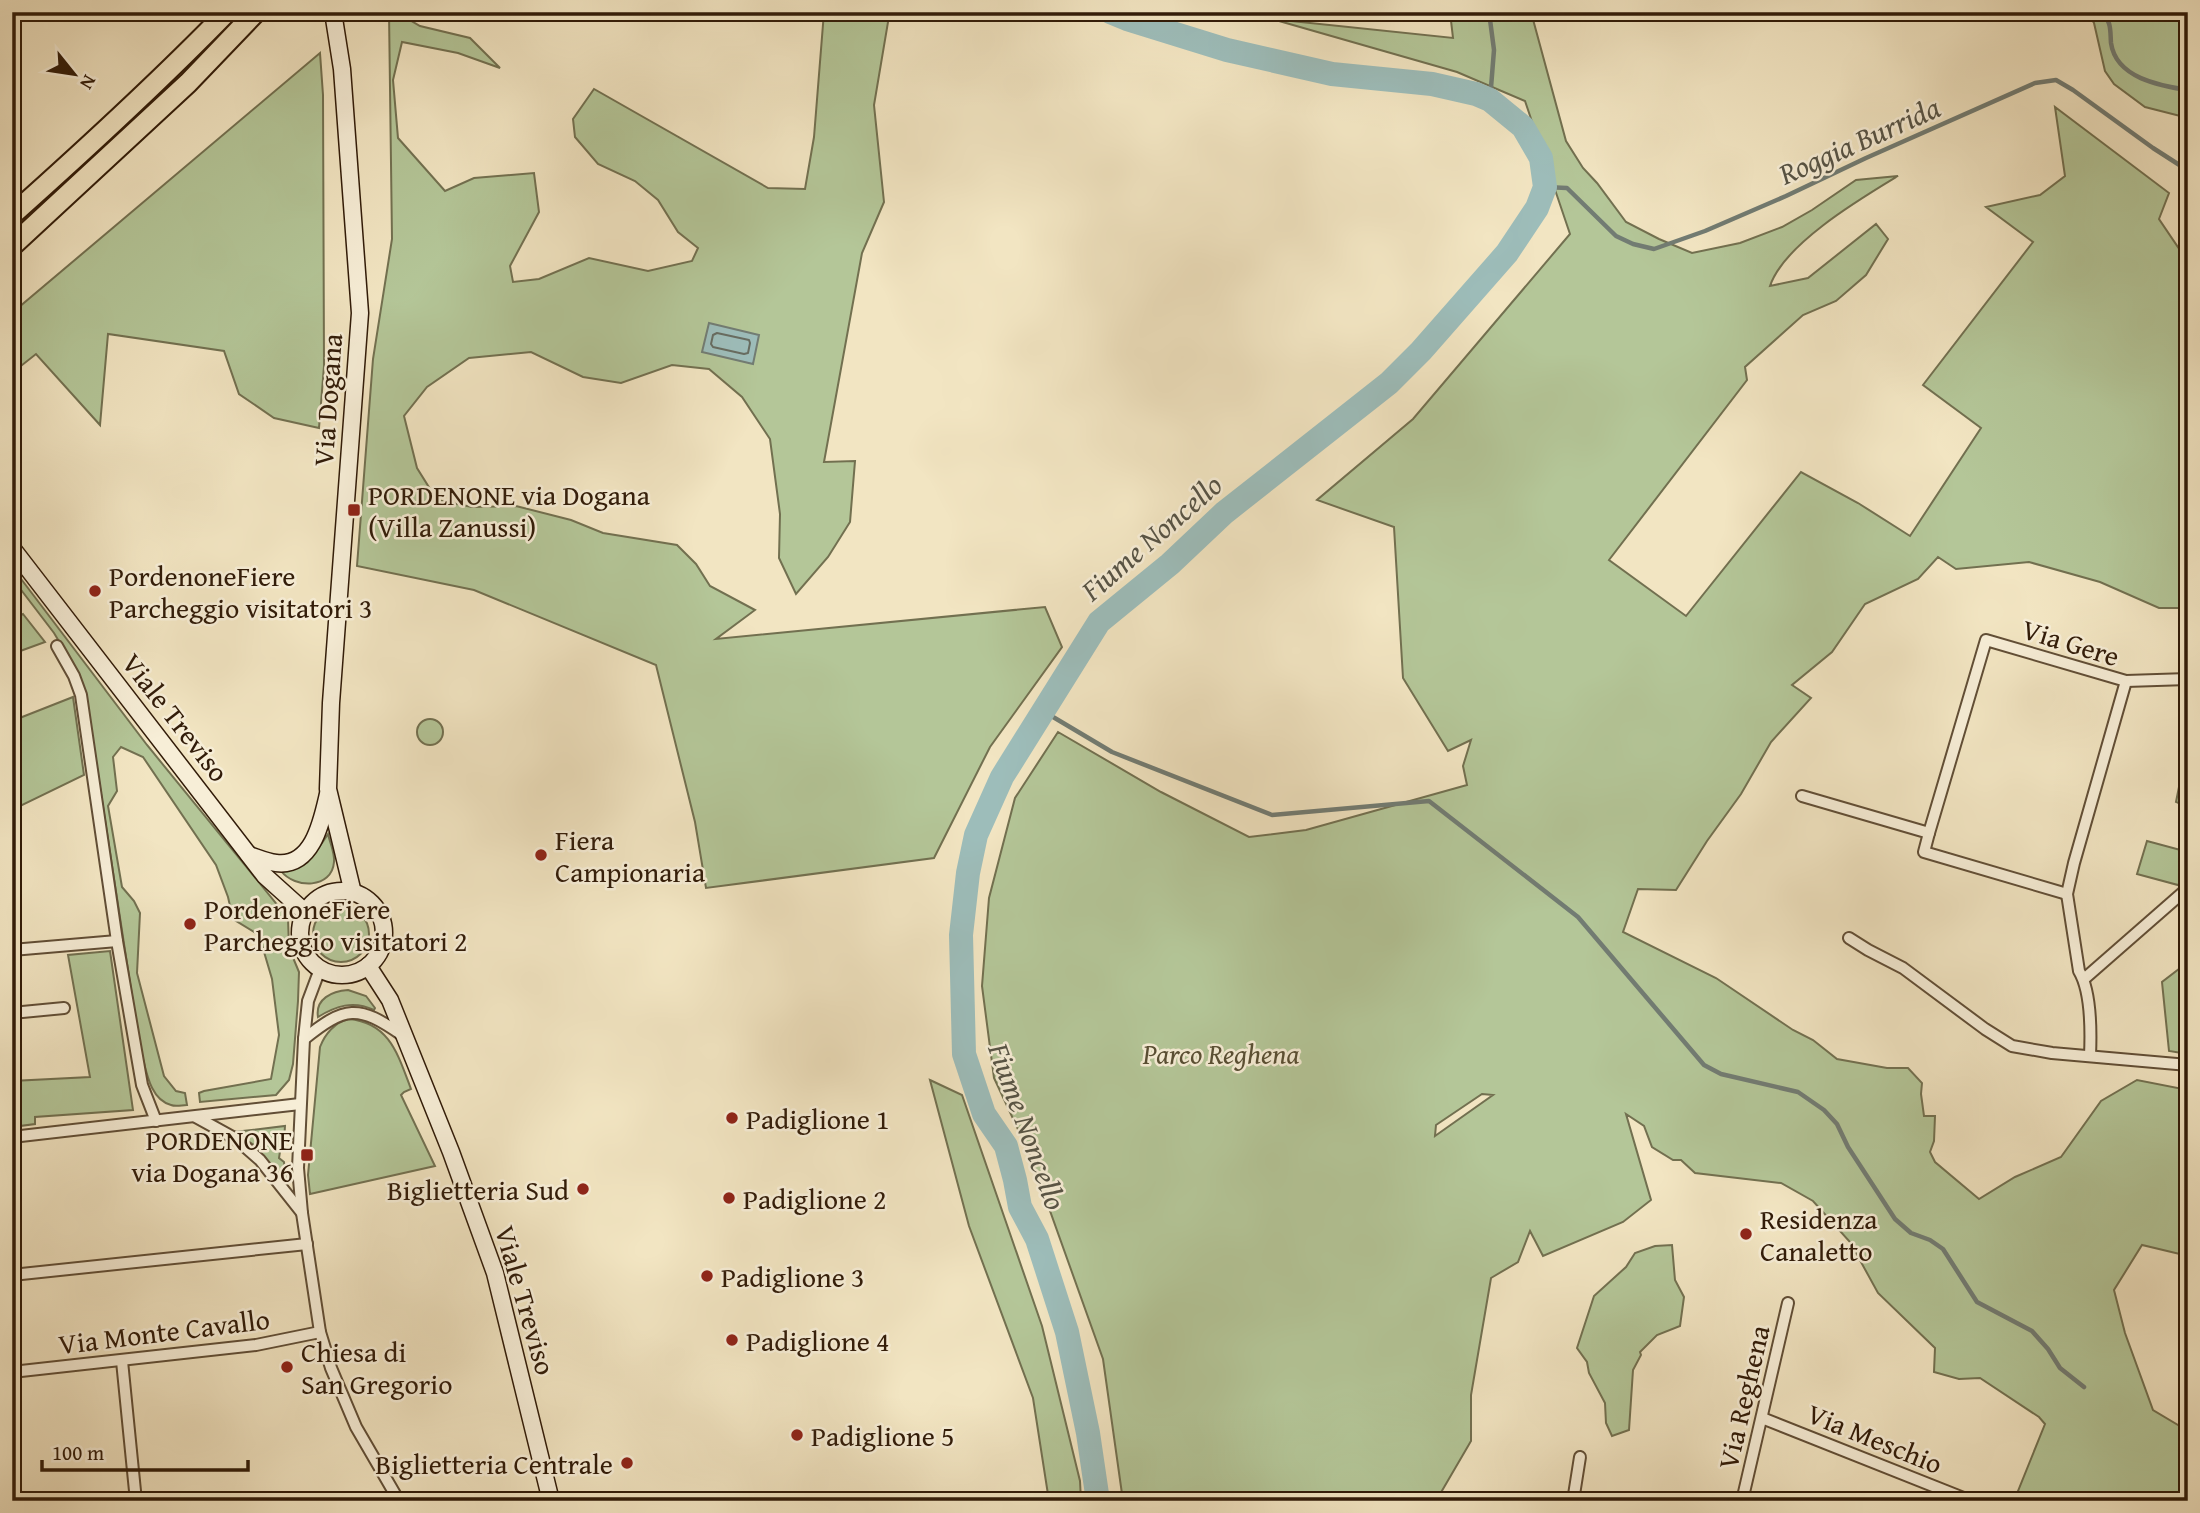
<svg xmlns="http://www.w3.org/2000/svg" width="2200" height="1513" font-family="'Gentium Book Plus',serif">
  <style>
    .green { fill: #b4c698; stroke: #727050; stroke-width: 2; fill-rule: evenodd }
    .water { fill: #9dbdba; stroke: #727c73; stroke-width: 2 }
    .lines { fill: none; stroke-linecap: round; stroke-linejoin: round }
    .shore { stroke: #676c61; stroke-width: 2 }
    .stream { stroke: #727c73; stroke-width: 4.5 }
    .river { stroke: #9dbdba; stroke-width: 24 }
    .street-casing { stroke: #614e36; stroke-width: 14 }
    .secondary-casing { stroke: #311b08; stroke-width: 19 }
    .highway-casing { stroke: #311b08; stroke-width: 23 }
    .street { stroke: #f7eed7; stroke-width: 10 }
    .secondary { stroke: #f7eed7; stroke-width: 16 }
    .highway { stroke: #f2e5c2; stroke-width: 19 }
    .poi-dot { fill: #8f2418; stroke: #f7eed7; stroke-width: 2.5 }
    .labels { text-anchor: middle; dominant-baseline: central; stroke-width: 5; stroke-linejoin: round; paint-order: stroke }
    .street-label { font-size: 28px; fill: #311b08; stroke: #f7eed7 }
    .poi-label { font-size: 28px; fill: #311b08; stroke: #f7eed7; text-anchor: start }
    .park-label { font-size: 28px; font-style: italic; fill: #584e33; stroke: #f7eed7 }
    .water-label { font-size: 30px; font-style: italic; fill: #575446; stroke: #f7eed7 }
  </style>
  <rect width="100%" height="100%" fill="#f2e5c2"/>
  <filter id="stains"><feTurbulence type="fractalNoise" baseFrequency=".00286" numOctaves="4"/><feColorMatrix values="0 0 0 0 .2 0 0 0 0 .09 0 0 0 0 .02 0 0 0 .5 -.17"/></filter>
  <radialGradient id="worn" r=".72"><stop offset=".6" stop-color="#630" stop-opacity="0"/><stop offset="1" stop-color="#630" stop-opacity=".3"/></radialGradient>
  <!-- green -->
  <g class="green">
    <path d="M 389,12 L 396,12 L 420,26 L 470,38 L 500,68 L 458,53 L 402,42 L 393,80 L 398,138 L 445,191 L 474,178 L 534,173 L 539,212 L 510,266 L 513,282 L 539,279 L 589,258 L 648,271 L 692,261 L 698,248 L 678,232 L 658,200 L 635,181 L 598,164 L 575,137 L 573,119 L 594,89 L 768,188 L 805,189 L 814,137 L 824,12 L 894,12 L 888,22 L 874,105 L 884,202 L 862,253 L 824,462 L 855,461 L 850,522 L 828,557 L 796,594 L 779,558 L 780,514 L 770,439 L 742,397 L 709,369 L 672,365 L 621,383 L 583,377 L 531,352 L 469,358 L 427,387 L 404,416 L 417,468 L 437,500 L 472,507 L 516,506 L 571,520 L 603,533 L 677,545 L 696,564 L 710,586 L 755,610 L 716,639 L 1045,607 L 1062,647 L 990,747 L 934,858 L 706,888 L 695,822 L 656,665 L 474,590 L 357,566 L 373,359 L 392,239 Z"/>
    <path d="M 1450,12 L 1531,12 L 1566,141 L 1583,168 L 1597,183 L 1626,222 L 1659,239 L 1692,253 L 1740,243 L 1782,227 L 1812,210 L 1856,180 L 1898,176 C 1860,199 1784,244 1770,286 L 1808,278 L 1876,224 L 1888,239 L 1866,275 L 1836,301 L 1803,315 L 1745,367 L 1747,380 L 1609,560 L 1686,616 L 1801,472 L 1858,503 L 1910,536 L 1981,428 L 1923,385 L 2033,242 L 1986,207 L 2040,195 L 2065,176 L 2055,107 L 2169,193 L 2159,219 L 2188,262 L 2188,608 L 2159,608 L 2100,582 L 2029,562 L 1956,569 L 1938,557 L 1918,579 L 1865,604 L 1832,652 L 1792,685 L 1811,698 L 1771,742 L 1741,794 L 1707,841 L 1676,890 L 1638,889 L 1623,932 L 1716,978 L 1793,1030 L 1813,1040 L 1837,1059 L 1887,1068 L 1908,1068 L 1922,1083 L 1921,1094 L 1924,1116 L 1935,1116 L 1934,1141 L 1930,1152 L 1935,1162 L 1979,1199 L 2015,1177 L 2061,1157 L 2101,1101 L 2137,1080 L 2188,1090 L 2188,1256 L 2142,1245 L 2114,1290 L 2125,1333 L 2153,1410 L 2188,1431 L 2188,1501 L 2110,1501 L 2098,1496 L 2068,1501 L 2014,1501 L 2045,1424 L 2039,1417 L 1980,1378 L 1959,1379 L 1934,1372 L 1935,1348 L 1878,1293 L 1850,1242 L 1813,1201 L 1781,1183 L 1695,1173 L 1681,1160 L 1673,1160 L 1652,1147 L 1644,1126 L 1626,1114 L 1651,1200 L 1623,1222 L 1543,1256 L 1530,1231 L 1518,1262 L 1491,1278 L 1471,1395 L 1471,1441 L 1436,1501 L 1123,1501 L 1103,1359 L 1030,1155 L 994,1078 L 982,986 L 989,898 L 1015,798 L 1058,732 L 1161,792 L 1249,837 L 1306,830 L 1467,785 L 1463,766 L 1471,740 L 1448,751 L 1403,678 L 1394,527 L 1317,500 L 1413,419 L 1570,234 L 1525,101 L 1457,72 L 1272,19 L 1453,38 ZM 1482,1094 L 1493,1095 L 1435,1136 L 1436,1125 Z"/>
    <path d="M 2087,12 L 2188,12 L 2188,118 L 2145,107 L 2114,84 L 2105,71 L 2094,23 Z"/>
    <path d="M 320,53 L 323,95 L 324,366 L 319,428 L 274,418 L 239,394 L 224,351 L 108,334 L 100,425 L 36,354 L 12,373 L 12,313 Z"/>
    <path d="M 12,567 L 147,745 L 288,918 L 289,948 L 299,972 L 298,1001 L 293,1064 L 289,1080 L 276,1095 L 200,1102 L 199,1093 L 204,1091 L 271,1079 L 279,1035 L 272,979 L 259,935 L 233,919 L 228,897 L 216,865 L 143,757 L 121,747 L 113,757 L 117,791 L 108,806 L 122,887 L 134,901 L 140,913 L 137,973 L 164,1076 L 176,1091 L 185,1093 L 187,1105 C 182,1105 176,1107 171,1105 C 148,1099 146,1066 140,1048 L 86,696 L 75,668 L 54,633 L 12,578 Z"/>
    <path d="M 23,614 L 45,642 L 12,654 L 12,619 Z"/>
    <path d="M 73,697 L 84,775 L 12,810 L 12,721 Z"/>
    <circle cx="430" cy="732" r="13"/>
    <path d="M 2185,757 L 2188,757 L 2188,807 L 2176,802 Z"/>
    <path d="M 328,834 C 330,843 335,853 334,862 C 332,889 295,889 281,871 C 307,864 314,856 328,834 Z"/>
    <path d="M 2147,841 L 2188,852 L 2188,872 L 2178,885 L 2137,874 Z"/>
    <circle cx="341" cy="934" r="28"/>
    <path d="M 110,951 L 133,1110 L 35,1117 L 35,1124 L 12,1127 L 12,1081 L 90,1077 L 68,955 Z"/>
    <path d="M 2188,962 L 2188,1054 L 2169,1051 L 2162,982 Z"/>
    <path d="M 348,990 L 366,996 L 375,1008 L 374,1010 C 353,1000 336,1006 318,1017 C 315,999 332,991 348,990 Z"/>
    <path d="M 349,1019 C 390,1023 398,1055 411,1089 L 404,1092 L 401,1095 L 435,1166 L 310,1194 L 308,1175 L 320,1047 C 325,1034 335,1022 349,1019 Z"/>
    <path d="M 930,1080 L 962,1095 L 1042,1326 L 1080,1481 L 1081,1501 L 1049,1501 L 1033,1398 L 969,1226 Z"/>
    <path d="M 285,1126 L 284,1141 L 281,1145 L 279,1158 L 284,1162 L 286,1183 L 254,1145 L 234,1132 Z"/>
    <path d="M 1672,1245 L 1675,1280 L 1684,1297 L 1680,1326 L 1657,1335 L 1640,1352 L 1641,1355 L 1633,1370 L 1629,1430 L 1612,1436 L 1606,1423 L 1605,1403 L 1589,1373 L 1587,1362 L 1577,1348 L 1594,1296 L 1626,1267 L 1635,1253 L 1655,1246 Z"/>
  </g>
  <!-- water -->
  <path class="water" d="M 709,323 L 759,335 L 753,364 L 702,352 Z"/>
  <g class="lines">
    <!-- shore -->
    <path class="shore" d="M 717,333 L 749,340 L 750,343 L 748,353 L 744,354 L 713,347 L 711,344 L 713,335 Z"/>
    <!-- stream -->
    <g class="stream">
      <path d="M 1489,12 L 1494,50 L 1490,100"/>
      <path d="M 2101,12 C 2112,22 2110,30 2111,43 C 2116,78 2160,86 2188,90"/>
      <path d="M 1545,187 L 1567,188 L 1616,236 L 1633,244 L 1654,249 L 1705,231 L 1786,196 L 1866,158 L 2035,83 L 2056,80 L 2073,90 L 2153,148 L 2181,166 L 2188,167"/>
      <path d="M 1043,711 L 1112,752 L 1272,815 L 1429,801 L 1578,917 L 1704,1065 L 1721,1074 L 1798,1092 L 1824,1110 L 1837,1124 L 1848,1147 L 1895,1219 L 1911,1233 L 1930,1240 L 1943,1249 L 1977,1302 L 2032,1331 L 2048,1349 L 2060,1368 L 2084,1387"/>
    </g>
    <!-- river -->
    <path class="river" d="M 1098,1501 L 1088,1433 L 1067,1332 L 1037,1239 L 1020,1207 L 1015,1180 L 1006,1146 L 984,1114 L 964,1054 L 961,935 L 968,873 L 976,835 L 1002,777 L 1099,622 L 1170,564 L 1224,513 L 1389,383 L 1421,351 L 1507,253 L 1537,208 L 1545,187 L 1541,158 L 1523,127 L 1490,100 L 1476,94 L 1432,84 L 1332,74 L 1227,50 L 1127,19 L 1110,12"/>
    <defs>
      <g id="street">
        <path d="M 57,646 L 74,676 L 81,695 L 117,941 L 142,1085 L 156,1121"/>
        <path d="M 2126,681 L 2188,679"/>
        <path d="M 1802,796 L 1929,833 L 1924,852 L 2067,894"/>
        <path d="M 1929,833 L 1986,640 L 2126,681 L 2074,863 L 2067,894 L 2079,971 C 2091,991 2091,1033 2090,1056"/>
        <path d="M 1849,938 L 1868,950 L 1903,968 L 1985,1029 L 2012,1046 L 2052,1053 L 2188,1065"/>
        <path d="M 12,950 L 117,941"/>
        <path d="M 320,969 L 308,1001 L 304,1039 L 298,1168 L 302,1213 L 320,1332 L 331,1368 L 356,1427 L 399,1501"/>
        <path d="M 2084,979 L 2188,888"/>
        <path d="M 12,1013 L 64,1008"/>
        <path d="M 304,1039 C 345,1006 358,1004 402,1035"/>
        <path d="M 196,1117 L 236,1139 L 260,1160 L 302,1213"/>
        <path d="M 12,1137 L 300,1104"/>
        <path d="M 12,1275 L 307,1244"/>
        <path d="M 122,1361 L 136,1501"/>
        <path d="M 12,1372 L 256,1345 L 320,1332"/>
        <path d="M 1762,1418 L 1971,1501"/>
        <path d="M 1573,1501 L 1580,1457"/>
        <path d="M 1742,1501 L 1788,1303"/>
      </g>
      <g id="secondary">
        <path d="M 333,12 L 342,69 L 360,313 L 331,703 L 328,789 L 353,893"/>
        <path d="M 12,548 L 265,876 L 305,912"/>
        <path d="M 249,855 C 258,858 267,862 276,863 C 313,868 322,820 328,794"/>
        <circle cx="342" cy="933" r="42"/>
        <path d="M 368,966 L 390,1000 L 451,1152 L 495,1273 L 551,1501"/>
      </g>
      <g id="highway">
        <path d="M 12,215 C 86,149 158,83 227,12"/>
        <path d="M 12,246 L 188,83 L 256,12"/>
      </g>
    </defs>
    <!-- street casing -->
    <use href="#street" class="street-casing"/>
    <!-- secondary casing -->
    <use href="#secondary" class="secondary-casing"/>
    <!-- highway casing -->
    <use href="#highway" class="highway-casing"/>
    <!-- street -->
    <use href="#street" class="street"/>
    <!-- secondary -->
    <use href="#secondary" class="secondary"/>
    <!-- highway -->
    <use href="#highway" class="highway"/>
  </g>
  <!-- markers -->
  <g class="poi-dot">
    <rect x="347" y="503" width="14" height="14" rx="3.5"/>
    <circle cx="95" cy="591" r="7"/>
    <circle cx="541" cy="855" r="7"/>
    <circle cx="190" cy="924" r="7"/>
    <circle cx="732" cy="1118" r="7"/>
    <rect x="300" y="1148" width="14" height="14" rx="3.5"/>
    <circle cx="583" cy="1189" r="7"/>
    <circle cx="729" cy="1198" r="7"/>
    <circle cx="1746" cy="1234" r="7"/>
    <circle cx="707" cy="1276" r="7"/>
    <circle cx="732" cy="1340" r="7"/>
    <circle cx="287" cy="1367" r="7"/>
    <circle cx="797" cy="1435" r="7"/>
    <circle cx="627" cy="1463" r="7"/>
  </g>
  <g class="labels">
    <!-- street labels -->
    <g class="street-label">
      <text transform="translate(327 400) rotate(-86)">Via Dogana</text>
      <text transform="translate(2071 642) rotate(17)">Via Gere</text>
      <text transform="translate(176 717) rotate(52)">Viale Treviso</text>
      <text transform="translate(526 1300) rotate(74)">Viale Treviso</text>
      <text transform="translate(164 1331) rotate(-7)">Via Monte Cavallo</text>
      <text transform="translate(1743 1397) rotate(-77)">Via Reghena</text>
      <text transform="translate(1875 1438) rotate(22)">Via Meschio</text>
    </g>
    <!-- poi labels -->
    <g class="poi-label">
      <text x="368" y="494">PORDENONE via Dogana<tspan x="368" dy="32">(Villa Zanussi)</tspan></text>
      <text x="109" y="575">PordenoneFiere<tspan x="109" dy="32">Parcheggio visitatori 3</tspan></text>
      <text x="555" y="839">Fiera<tspan x="555" dy="32">Campionaria</tspan></text>
      <text x="204" y="908">PordenoneFiere<tspan x="204" dy="32">Parcheggio visitatori 2</tspan></text>
      <text x="746" y="1118">Padiglione 1</text>
      <text x="293" y="1139" text-anchor="end">PORDENONE<tspan x="293" dy="32">via Dogana 36</tspan></text>
      <text x="569" y="1189" text-anchor="end">Biglietteria Sud</text>
      <text x="743" y="1198">Padiglione 2</text>
      <text x="1760" y="1218">Residenza<tspan x="1760" dy="32">Canaletto</tspan></text>
      <text x="721" y="1276">Padiglione 3</text>
      <text x="746" y="1340">Padiglione 4</text>
      <text x="301" y="1351">Chiesa di<tspan x="301" dy="32">San Gregorio</tspan></text>
      <text x="811" y="1435">Padiglione 5</text>
      <text x="613" y="1463" text-anchor="end">Biglietteria Centrale</text>
    </g>
    <!-- park labels -->
    <g class="park-label">
      <text x="1221" y="1053">Parco Reghena</text>
    </g>
    <!-- water labels -->
    <g class="water-label">
      <text transform="translate(1859 140) rotate(-24)">Roggia Burrida</text>
      <text transform="translate(1151 537) rotate(-41)">Fiume Noncello</text>
      <text transform="translate(1028 1126) rotate(70)">Fiume Noncello</text>
    </g>
  </g>
  <!-- margin -->
  <rect width="2200" height="1513" fill="none" stroke="#f2e5c2" stroke-width="42"/>
  <rect x="14" y="14" width="2172" height="1485" fill="none" stroke="#311b08" stroke-width="3.5"/>
  <rect x="21" y="21" width="2158" height="1471" fill="none" stroke="#311b08" stroke-width="2"/>
  <!-- north arrow -->
  <g transform="translate(74 74) rotate(120)" stroke="#f7eed7" stroke-width="5" paint-order="stroke">
  <path d="M0-5L12 26L0 18L-12 26Z" fill="#311b08"/>
  <text y="-10" font-size="19" font-weight="bold" text-anchor="middle" fill="#311b08">N</text>
  </g>
  <!-- scale -->
  <path d="M42 1460v10h206v-10" fill="none" stroke="#311b08" stroke-width="3.5"/>
  <text x="52" y="1460" font-size="21" fill="#311b08" stroke="#f7eed7" stroke-width="5" paint-order="stroke">100 m</text>
  <rect width="100%" height="100%" filter="url(#stains)"/>
  <rect width="100%" height="100%" fill="url(#worn)"/>
</svg>
